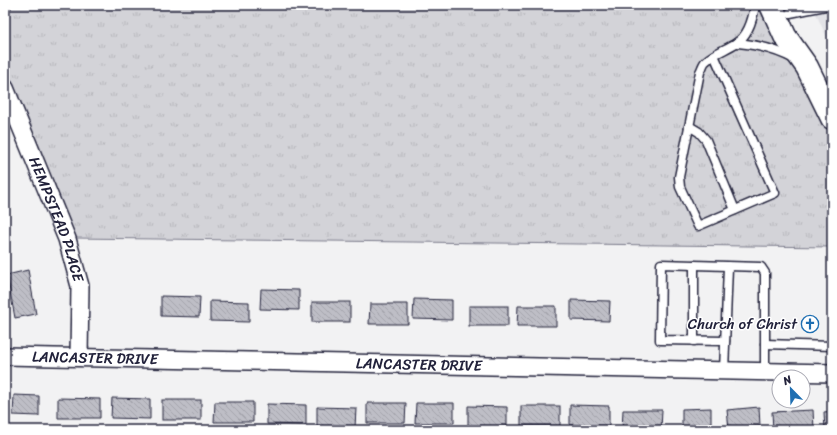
<svg xmlns="http://www.w3.org/2000/svg" width="837" height="435" font-family="Sriracha,sans-serif">
  <style>
    .built { fill: #e2e2e6 }
    .park { fill: url(#park-tufts); stroke: #7a7a8a }
    .building { fill: url(#building-back-hatch); stroke: #22223b }
    .lines { fill: none; stroke-linecap: round; stroke-linejoin: round }
    .lane-casing { stroke: #22223b; stroke-width: 11 }
    .street-casing { stroke: #22223b; stroke-width: 20 }
    .secondary-casing { stroke: #22223b; stroke-width: 25 }
    .lane { stroke: #fff; stroke-width: 8 }
    .street { stroke: #fff; stroke-width: 17 }
    .secondary { stroke: #fff; stroke-width: 22 }
    .labels { text-anchor: middle; dominant-baseline: central; stroke-width: 3; stroke-linejoin: round; paint-order: stroke }
    .street-label { font-size: 15px; fill: #22223b; stroke: #fff }
    .poi-label { font-size: 15px; fill: #22223b; stroke: #fff; text-anchor: end }
  </style>
  <defs>
    <pattern id="park-tufts" width="24" height="20" patternUnits="userSpaceOnUse"><rect width="24" height="20" fill="#d3d3d8"/><path d="M3 7l-1-3M5 7V3M7 7l1-3M15 17l-1-3M17 17v-4M19 17l1-3" fill="none" stroke="#b5b5ba"/></pattern>
    <pattern id="building-back-hatch" width="6" height="6" patternUnits="userSpaceOnUse"><rect width="6" height="6" fill="#bebec6"/><path d="M-1 5l2 2M0 0l6 6M5-1l2 2" fill="none" stroke="#a3a3ab"/></pattern>
  </defs>
  <rect width="100%" height="100%" fill="#f2f2f3"/>
  <filter id="ink" filterUnits="userSpaceOnUse"><feTurbulence type="fractalNoise" baseFrequency=".025" numOctaves="2"/><feDisplacementMap in="SourceGraphic" scale="8" xChannelSelector="R" yChannelSelector="G"/><feConvolveMatrix kernelMatrix="1 2 1 2 8 2 1 2 1" color-interpolation-filters="sRGB"/></filter>
  <g filter="url(#ink)">
    <!-- built -->
    <path class="built" d="M 812,5 L 832,5 L 832,49 Z"/>
    <!-- park -->
    <path class="park" d="M 5,5 L 771,5 L 832,131 L 832,247 L 73,238 L 5,72 Z"/>
    <!-- building -->
    <g class="building">
      <path d="M 28,270 L 36,314 L 15,318 L 7,275 Z"/>
      <path d="M 261,289 L 299,290 L 299,310 L 260,309 Z"/>
      <path d="M 161,296 L 200,297 L 199,317 L 161,316 Z"/>
      <path d="M 414,299 L 452,300 L 452,320 L 413,319 Z"/>
      <path d="M 571,300 L 610,301 L 609,321 L 571,320 Z"/>
      <path d="M 210,301 L 249,302 L 249,322 L 210,321 Z"/>
      <rect x="312" y="302" width="38" height="20"/>
      <path d="M 370,304 L 408,304 L 408,324 L 369,324 Z"/>
      <rect x="469" y="306" width="39" height="20"/>
      <path d="M 518,306 L 556,306 L 556,326 L 517,326 Z"/>
      <path d="M 14,395 L 39,396 L 39,416 L 13,415 Z"/>
      <path d="M 58,398 L 100,399 L 100,418 L 58,418 Z"/>
      <path d="M 112,398 L 150,399 L 150,419 L 111,418 Z"/>
      <rect x="162" y="400" width="39" height="20"/>
      <path d="M 215,402 L 253,402 L 253,422 L 214,422 Z"/>
      <path d="M 367,403 L 406,403 L 405,423 L 367,423 Z"/>
      <path d="M 416,403 L 454,403 L 454,423 L 415,423 Z"/>
      <path d="M 267,404 L 306,405 L 306,425 L 267,424 Z"/>
      <path d="M 570,405 L 609,406 L 609,426 L 570,425 Z"/>
      <path d="M 468,406 L 507,407 L 507,427 L 468,426 Z"/>
      <rect x="521" y="406" width="39" height="20"/>
      <path d="M 317,407 L 356,408 L 355,428 L 317,427 Z"/>
      <path d="M 759,407 L 760,426 L 729,429 L 727,410 Z"/>
      <path d="M 711,408 L 711,430 L 682,430 L 682,409 Z"/>
      <path d="M 623,410 L 662,410 L 661,430 L 622,430 Z"/>
      <path d="M 813,410 L 814,429 L 773,430 L 772,412 Z"/>
      <path d="M 832,411 L 832,430 L 825,430 L 824,412 Z"/>
    </g>
    <g class="lines">
      <defs>
        <g id="lane">
          <path d="M 5,6 L 7,5"/>
          <path d="M 790,13 L 830,5"/>
          <path d="M 738,43 C 758,45 776,49 794,59"/>
          <path d="M 714,55 L 775,193 L 698,226 L 680,187 L 679,177 L 700,72 C 702,69 703,63 706,61 C 714,53 727,49 736,43 C 748,36 753,18 755,5"/>
          <path d="M 689,126 L 699,132 L 706,140 L 735,210"/>
          <path d="M 694,341 L 694,265"/>
          <path d="M 725,341 L 660,340 L 661,264 L 761,267 L 765,273 L 765,372"/>
          <path d="M 765,344 L 832,346"/>
          <path d="M 724,371 L 728,267"/>
        </g>
        <g id="street">
          <path id="s1" d="M 5,88 L 67,239 L 80,286 L 79,357"/>
          <path id="s2" d="M 5,356 L 832,373"/>
        </g>
        <path id="secondary" d="M 771,5 L 785,36 L 807,67 L 832,118"/>
      </defs>
      <!-- lane casing -->
      <use href="#lane" class="lane-casing"/>
      <!-- street casing -->
      <use href="#street" class="street-casing"/>
      <!-- secondary casing -->
      <use href="#secondary" class="secondary-casing"/>
      <!-- lane -->
      <use href="#lane" class="lane"/>
      <!-- street -->
      <use href="#street" class="street"/>
      <!-- secondary -->
      <use href="#secondary" class="secondary"/>
    </g>
  </g>
  <!-- icons -->
  <defs>
    <symbol id="church-ring" viewBox="-11 -11 22 22"><circle r="9.5" fill="#fff" stroke="#1f6fb2" stroke-width="1.5"/><path d="M-1.2-6h2.4v3.5h3.3v2.4h-3.3V6h-2.4V-.1h-3.3v-2.4h3.3Z" fill="#1f6fb2"/></symbol>
  </defs>
  <g fill-rule="evenodd">
    <use href="#church-ring" x="800" y="314" width="20" height="20"/>
  </g>
  <g class="labels">
    <!-- street labels -->
    <g class="street-label">
      <text stroke="none"><textPath href="#s1" startOffset="141">HEMPSTEAD PLACE</textPath></text>
      <text stroke="none"><textPath href="#s2" startOffset="90">LANCASTER DRIVE</textPath></text>
      <text stroke="none"><textPath href="#s2" startOffset="414">LANCASTER DRIVE</textPath></text>
    </g>
    <!-- poi labels -->
    <g class="poi-label">
      <text x="797" y="324">Church of Christ</text>
    </g>
  </g>
  <!-- margin -->
  <rect width="837" height="435" fill="none" stroke="#fff" stroke-width="20"/>
  <rect x="10" y="10" width="817" height="415" fill="none" stroke="#22223b" stroke-width="1.5" filter="url(#ink)"/>
  <!-- north arrow -->
  <g transform="translate(791 389) rotate(337)"><circle r="19" fill="#ffffff" stroke="#a7a7b1"/>
  <path d="M0-3L7 15L0 10L-7 15Z" fill="#1f6fb2"/>
  <text y="-6" font-size="11" font-weight="bold" text-anchor="middle" fill="#22223b">N</text>
  </g>
</svg>
